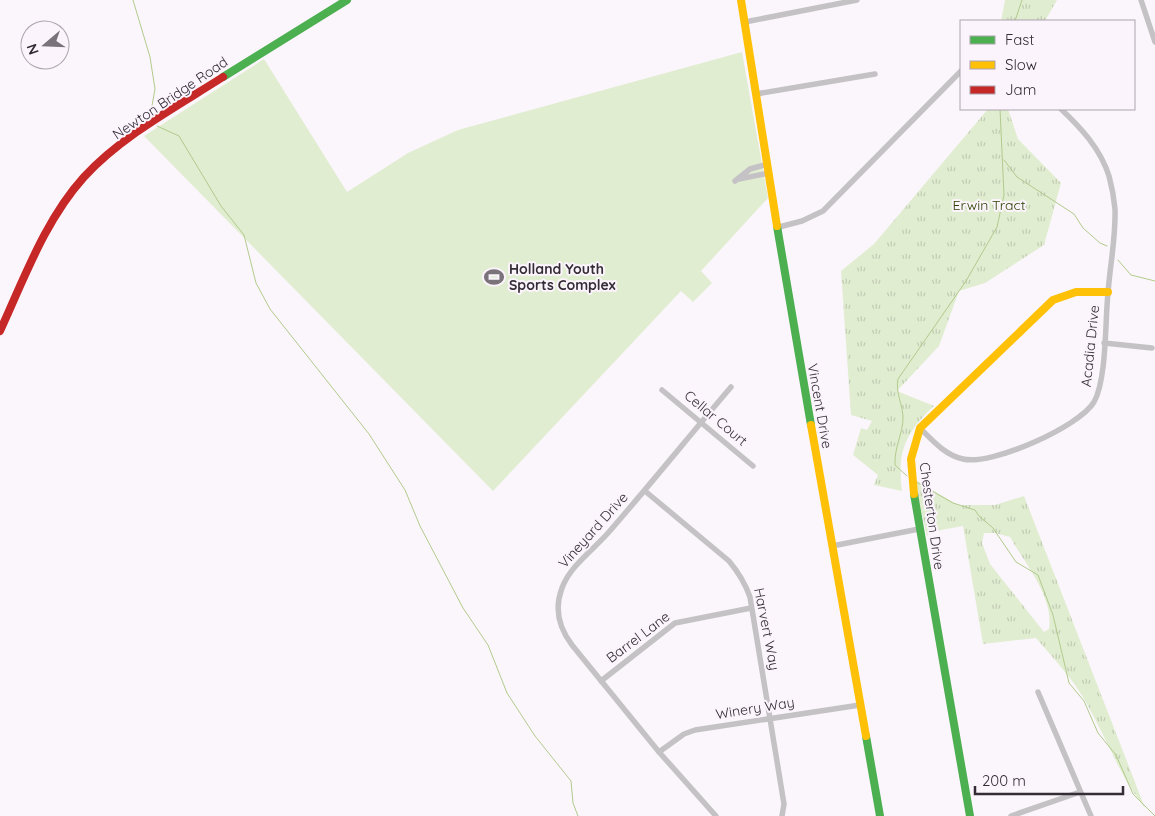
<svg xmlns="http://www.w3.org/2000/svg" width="1155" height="816" font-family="Quicksand,sans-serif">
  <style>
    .park { fill: url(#park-tufts); fill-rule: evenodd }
    .pitch { fill: #e1edd1 }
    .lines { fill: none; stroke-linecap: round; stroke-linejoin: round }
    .stream { stroke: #b2ca8d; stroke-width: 1 }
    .street { stroke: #c5c2c5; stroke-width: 5.5 }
    .fast { stroke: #4caf50; stroke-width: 8 }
    .slow { stroke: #ffc107; stroke-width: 8 }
    .jam { stroke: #c62828; stroke-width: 8 }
    .labels { text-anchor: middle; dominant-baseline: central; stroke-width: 4; stroke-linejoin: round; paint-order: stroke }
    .street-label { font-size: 14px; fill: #342d35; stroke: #fcf4fd }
    .park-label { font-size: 14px; fill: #2c4200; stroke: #fcf4fd }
    .poi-label { font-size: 14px; font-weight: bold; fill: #342d35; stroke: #fcf4fd; text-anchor: start }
  </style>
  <defs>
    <pattern id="park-tufts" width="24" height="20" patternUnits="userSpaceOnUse" patternTransform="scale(1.25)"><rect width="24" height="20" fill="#e1edd1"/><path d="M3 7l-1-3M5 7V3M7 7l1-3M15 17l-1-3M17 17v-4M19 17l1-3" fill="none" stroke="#c2ccb4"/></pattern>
  </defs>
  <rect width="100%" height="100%" fill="#fbf6fb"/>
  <!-- park -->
  <g class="park">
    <path d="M 1005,0 L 1057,0 L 1045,21 L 1001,21 Z"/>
    <path d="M 988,109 L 1008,109 L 1018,139 L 1061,183 L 1044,245 L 985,283 L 959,291 L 939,346 L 897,391 L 934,406 C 905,433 897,452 902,491 L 874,485 L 878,475 L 853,455 L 861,428 L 867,430 L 872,421 L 851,415 L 841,271 L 874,244 Z"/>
    <path d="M 914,479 L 958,505 L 995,505 L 1024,496 L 1145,808 C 1120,777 1107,739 1087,704 C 1074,680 1054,659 1036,638 L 983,644 L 963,526 L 930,532 L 927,536 ZM 984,533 L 995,533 L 1010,537 C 1025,564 1054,597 1049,629 L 1044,632 L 990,564 L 982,543 Z"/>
  </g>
  <!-- pitch -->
  <path class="pitch" d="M 742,52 L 768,198 L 701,271 L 712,283 L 693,302 L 681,291 L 493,491 L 144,136 L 264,59 L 347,192 L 408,153 L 458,130 Z"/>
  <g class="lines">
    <!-- stream -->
    <g class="stream">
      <path d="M 133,0 L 150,57 L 155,89 L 150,117"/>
      <path d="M 1015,21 L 1022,0"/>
      <path d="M 157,126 L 179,136 L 221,206 L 244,235 L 256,283 L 270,309 L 369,434 L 405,490 L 420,526 L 463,608 L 488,645 L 507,693 L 535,736 L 571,781 L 573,803 L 578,816"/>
      <path d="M 1004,160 L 1017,177 L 1074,214 L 1083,228 L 1100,243 L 1107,246"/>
      <path d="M 1118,260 L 1131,275 L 1155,281"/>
      <path d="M 907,476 L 895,465 C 894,448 903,433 903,418 C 903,405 895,392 898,379 L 966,281 L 997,227 L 1004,195 L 1000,109"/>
      <path d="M 916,482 L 953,503 L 975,510 L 979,516 L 993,528 L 1016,562 L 1038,575 L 1053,615 L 1069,683 L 1084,701 L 1098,733 L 1116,755 L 1133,794 L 1155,816"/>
    </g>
    <!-- street -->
    <g class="street">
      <path d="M 1141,0 L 1155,42"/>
      <path d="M 745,22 L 857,0"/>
      <path d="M 756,94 L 875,74"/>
      <path d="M 739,179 L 769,173"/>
      <path d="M 735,181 L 750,169 L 768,164"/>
      <path d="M 779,227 L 802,221 L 823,211 L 961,71"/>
      <path d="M 1104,343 L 1152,348"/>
      <path d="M 662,390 L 753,466"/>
      <path d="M 920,428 C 933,441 945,455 963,459 C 991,466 1079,427 1094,402 C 1107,379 1105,320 1108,293 C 1110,265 1116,237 1115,209 C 1114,198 1112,187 1109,176 C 1100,148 1081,128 1061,109"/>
      <path d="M 645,491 L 729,561 C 739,573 745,583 750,597 L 784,804 L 782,816"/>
      <path d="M 832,546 L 919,529"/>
      <path d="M 601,681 L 675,623 L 751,608"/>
      <path d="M 1038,692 L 1091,816"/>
      <path d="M 659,752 L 684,734 L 695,730 L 860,705"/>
      <path d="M 716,816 L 659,752 L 572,645 C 559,628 554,609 562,588 C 570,566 593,550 608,533 C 650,485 690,435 731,387"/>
      <path d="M 1011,816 L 1080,792"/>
    </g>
    <!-- fast -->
    <g class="fast">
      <path d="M 223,77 L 347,0"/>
      <path d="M 777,226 L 811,425"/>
      <path d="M 914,494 L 970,816"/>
      <path d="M 866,736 L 880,816"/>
    </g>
    <!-- slow -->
    <g class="slow">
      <path d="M 741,0 L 777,226"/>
      <path d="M 811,425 L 866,736"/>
      <path d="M 914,494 L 911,459 L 920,428 L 1053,300 L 1076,292 L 1108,292"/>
    </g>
    <!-- jam -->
    <path class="jam" d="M 0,331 C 24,279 45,220 84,177 C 123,135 176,107 223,77"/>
  </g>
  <!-- icons -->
  <defs>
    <symbol id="stadium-bare" viewBox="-9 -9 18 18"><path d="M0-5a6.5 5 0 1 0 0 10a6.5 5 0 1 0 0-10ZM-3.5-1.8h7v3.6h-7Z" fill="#7a737a" stroke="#fcf4fd" stroke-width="2.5" paint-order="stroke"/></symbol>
  </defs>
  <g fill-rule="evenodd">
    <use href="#stadium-bare" x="480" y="263" width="28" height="28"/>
  </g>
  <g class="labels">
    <!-- street labels -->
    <g class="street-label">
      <text transform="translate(170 98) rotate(-34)">Newton Bridge Road</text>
      <text transform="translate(1090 346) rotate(-84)">Acadia Drive</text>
      <text transform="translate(820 406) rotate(80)">Vincent Drive</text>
      <text transform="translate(716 418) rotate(40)">Cellar Court</text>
      <text transform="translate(932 516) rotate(82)">Chesterton Drive</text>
      <text transform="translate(593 530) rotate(-48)">Vineyard Drive</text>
      <text transform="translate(767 629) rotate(79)">Harvert Way</text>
      <text transform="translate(638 637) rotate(-37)">Barrel Lane</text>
      <text transform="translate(755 708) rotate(-9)">Winery Way</text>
    </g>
    <!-- park labels -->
    <g class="park-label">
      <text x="989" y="205">Erwin Tract</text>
    </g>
    <!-- poi labels -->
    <g class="poi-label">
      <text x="509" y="269">Holland Youth<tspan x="509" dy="16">Sports Complex</tspan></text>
    </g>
  </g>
  <!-- legend -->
  <rect x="960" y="20" width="175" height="90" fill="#fcf4fd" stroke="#aca4ad"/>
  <rect x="970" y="36" width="25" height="8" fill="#4caf50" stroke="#aca4ad"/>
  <text x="1005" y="45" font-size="15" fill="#342d35">Fast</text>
  <rect x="970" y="61" width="25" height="8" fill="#ffc107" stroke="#aca4ad"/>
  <text x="1005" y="70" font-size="15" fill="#342d35">Slow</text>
  <rect x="970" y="86" width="25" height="8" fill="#c62828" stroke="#aca4ad"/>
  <text x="1005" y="95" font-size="15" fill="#342d35">Jam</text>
  <!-- north arrow -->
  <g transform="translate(45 45) rotate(251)"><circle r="24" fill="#fcf4fd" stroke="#aca4ad"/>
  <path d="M0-4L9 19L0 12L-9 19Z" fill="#7a737a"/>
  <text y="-8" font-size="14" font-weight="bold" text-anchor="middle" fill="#342d35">N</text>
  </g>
  <!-- scale -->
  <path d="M975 786v8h148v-8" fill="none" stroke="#342d35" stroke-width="2.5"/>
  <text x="982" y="786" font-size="15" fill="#342d35" stroke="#fcf4fd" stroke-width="4" paint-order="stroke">200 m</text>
</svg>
